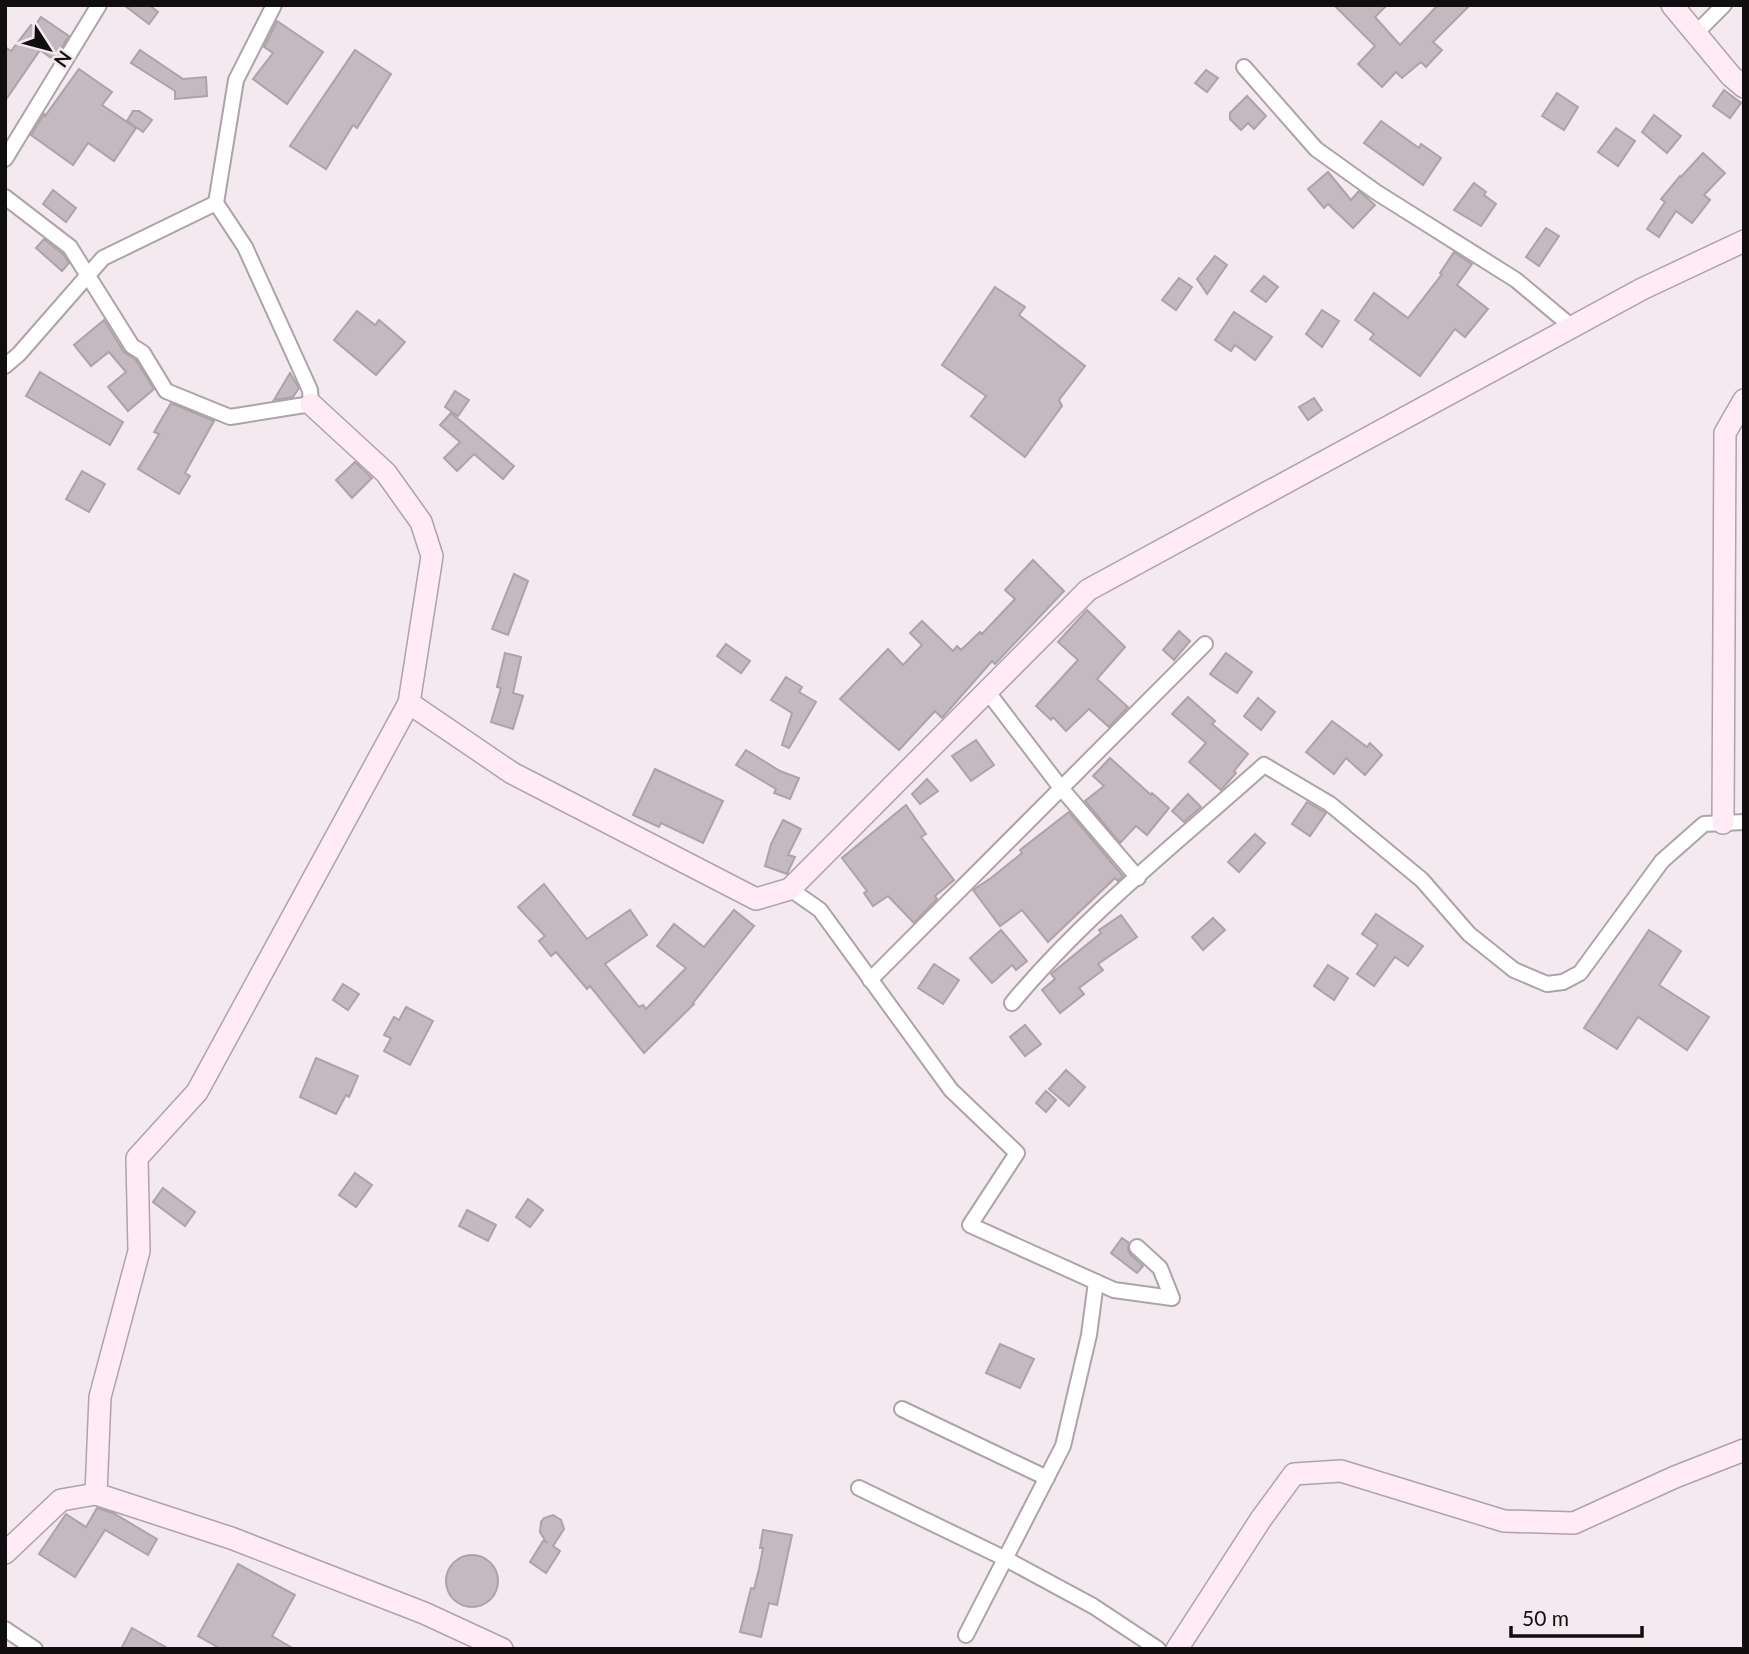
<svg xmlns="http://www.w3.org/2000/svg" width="1749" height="1654" font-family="Lato,sans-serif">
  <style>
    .building { fill: #c3b9bf; stroke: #aca2a8; stroke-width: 2 }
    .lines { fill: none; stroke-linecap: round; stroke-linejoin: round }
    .street-casing { stroke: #ada3a8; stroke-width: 18 }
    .secondary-casing { stroke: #ada3a8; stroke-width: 24 }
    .street { stroke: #fff; stroke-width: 14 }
    .secondary { stroke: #feebf6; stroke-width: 21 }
  </style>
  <rect width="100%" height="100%" fill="#f3e9ef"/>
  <!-- building -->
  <g class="building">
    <path d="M 124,5 L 149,5 L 158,12 L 149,24 Z"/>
    <path d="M 1334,5 L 1387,5 L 1375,17 L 1400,45 L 1438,5 L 1470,5 L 1433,42 L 1442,50 L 1426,67 L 1421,62 L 1402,78 L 1396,72 L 1382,87 L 1358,64 L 1375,46 Z"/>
    <path d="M 41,17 L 69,36 L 54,60 L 40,50 L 5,101 L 5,47 L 11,51 L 31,25 L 34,27 Z"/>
    <path d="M 277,21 L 323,52 L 287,104 L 253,79 L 273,53 L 264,47 Z"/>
    <path d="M 140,50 L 183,79 L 206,77 L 207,96 L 175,99 L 175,91 L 131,63 Z"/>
    <path d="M 355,50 L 391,74 L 357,128 L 353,125 L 326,169 L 290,146 Z"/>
    <path d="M 79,69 L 112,92 L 102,105 L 136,128 L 114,161 L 88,143 L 73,165 L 31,135 L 44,114 L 45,116 Z"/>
    <path d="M 1206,70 L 1218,78 L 1207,92 L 1195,83 Z"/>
    <path d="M 1724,90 L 1741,103 L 1730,118 L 1713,106 Z"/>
    <path d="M 1557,93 L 1578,107 L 1564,130 L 1542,116 Z"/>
    <path d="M 1247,96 L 1266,116 L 1254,129 L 1248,123 L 1241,130 L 1230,119 L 1230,113 Z"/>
    <path d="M 133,111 L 139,111 L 152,120 L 143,132 L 127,121 Z"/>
    <path d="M 1654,115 L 1681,136 L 1667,153 L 1642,132 Z"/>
    <path d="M 1381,121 L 1419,148 L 1421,144 L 1441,158 L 1423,185 L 1364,143 Z"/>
    <path d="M 1616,128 L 1635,141 L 1618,166 L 1598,152 Z"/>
    <path d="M 1703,153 L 1725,173 L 1704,195 L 1710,200 L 1692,223 L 1676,211 L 1659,237 L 1647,229 L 1665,202 L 1661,199 L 1680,176 L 1681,177 Z"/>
    <path d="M 1328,172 L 1351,200 L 1359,191 L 1375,205 L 1353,228 L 1328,204 L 1324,208 L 1308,189 Z"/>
    <path d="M 1474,183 L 1486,192 L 1484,195 L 1496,204 L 1481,226 L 1454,210 Z"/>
    <path d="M 53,190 L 76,208 L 66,222 L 43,204 Z"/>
    <path d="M 1546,228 L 1559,236 L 1539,266 L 1526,257 Z"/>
    <path d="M 44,239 L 63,254 L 69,263 L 62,271 L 36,248 Z"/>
    <path d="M 1454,252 L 1472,264 L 1457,285 L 1488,309 L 1465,337 L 1455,329 L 1420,376 L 1370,339 L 1374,334 L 1355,320 L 1374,293 L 1408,318 L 1442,274 L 1440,273 Z"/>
    <path d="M 1215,256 L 1227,265 L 1207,294 L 1197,279 Z"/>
    <path d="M 1264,276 L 1278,287 L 1266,302 L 1251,291 Z"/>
    <path d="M 1179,278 L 1192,287 L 1176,310 L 1162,300 Z"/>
    <path d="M 995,287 L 1025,307 L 1019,315 L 1085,366 L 1059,400 L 1062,406 L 1025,457 L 971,416 L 986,396 L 942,365 Z"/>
    <path d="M 1322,310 L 1339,321 L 1322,347 L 1306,334 Z"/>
    <path d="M 357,311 L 375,325 L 379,320 L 405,342 L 376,375 L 334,340 Z"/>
    <path d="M 1234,312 L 1272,337 L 1255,360 L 1235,345 L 1231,351 L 1215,340 Z"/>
    <path d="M 104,320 L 124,352 L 136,360 L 154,389 L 128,411 L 108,387 L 126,372 L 109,352 L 91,366 L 74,345 Z"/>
    <path d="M 40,372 L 123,422 L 110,445 L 26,396 Z"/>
    <path d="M 290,373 L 299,388 L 293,397 L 274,400 Z"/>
    <path d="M 455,391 L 469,400 L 458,416 L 445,407 Z"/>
    <path d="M 1314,398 L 1322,410 L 1308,420 L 1299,407 Z"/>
    <path d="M 171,403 L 214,421 L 185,473 L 190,476 L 179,494 L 138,469 L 159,434 L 154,432 Z"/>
    <path d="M 451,413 L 514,466 L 503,479 L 474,454 L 457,471 L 444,458 L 460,442 L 440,425 Z"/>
    <path d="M 355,462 L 372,478 L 352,498 L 336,480 Z"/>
    <path d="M 82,471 L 105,484 L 89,512 L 66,499 Z"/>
    <path d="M 1033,560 L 1064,591 L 995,664 L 992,661 L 942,718 L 935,711 L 899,750 L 840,699 L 888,649 L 903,665 L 922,645 L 910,633 L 922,621 L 953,651 L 957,646 L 961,650 L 980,632 L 982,634 L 1015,599 L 1005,590 Z"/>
    <path d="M 514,574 L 528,581 L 508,635 L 492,629 Z"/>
    <path d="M 1087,610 L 1125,647 L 1097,679 L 1128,707 L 1109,727 L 1089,709 L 1066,731 L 1053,717 L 1051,720 L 1036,706 L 1078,660 L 1058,642 Z"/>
    <path d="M 1179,631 L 1190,641 L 1174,660 L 1163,650 Z"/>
    <path d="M 726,644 L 750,661 L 741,673 L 717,656 Z"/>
    <path d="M 505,653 L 521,657 L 513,693 L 523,696 L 513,729 L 491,722 L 501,688 L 497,687 Z"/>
    <path d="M 1226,653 L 1252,672 L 1237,693 L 1210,674 Z"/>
    <path d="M 786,677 L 802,687 L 799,692 L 816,702 L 789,748 L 782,745 L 792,713 L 771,700 Z"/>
    <path d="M 1188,697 L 1215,721 L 1212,724 L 1248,754 L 1234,771 L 1236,773 L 1221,790 L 1189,762 L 1206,743 L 1172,714 Z"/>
    <path d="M 1258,698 L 1275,712 L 1261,730 L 1244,716 Z"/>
    <path d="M 1332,721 L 1367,747 L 1370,743 L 1382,755 L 1365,775 L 1346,758 L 1334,774 L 1306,752 Z"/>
    <path d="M 976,740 L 994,765 L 971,781 L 952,756 Z"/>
    <path d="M 746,750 L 780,771 L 799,778 L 790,799 L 774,793 L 776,789 L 736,765 Z"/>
    <path d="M 1110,758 L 1151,795 L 1152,793 L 1169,808 L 1147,835 L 1136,826 L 1120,843 L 1085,801 L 1104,786 L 1093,776 Z"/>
    <path d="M 655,769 L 723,801 L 703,843 L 661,823 L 659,827 L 633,815 Z"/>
    <path d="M 927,779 L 938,791 L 920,804 L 912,794 Z"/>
    <path d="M 1188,794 L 1201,807 L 1184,822 L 1172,811 Z"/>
    <path d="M 1307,802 L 1326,813 L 1310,836 L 1292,824 Z"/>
    <path d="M 906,805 L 926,834 L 921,837 L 954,880 L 935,896 L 937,899 L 914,923 L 888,896 L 873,906 L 864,893 L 867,891 L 842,858 Z"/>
    <path d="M 1069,812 L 1123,876 L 1118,881 L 1115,878 L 1048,942 L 1022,910 L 1000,926 L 973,890 L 991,878 L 1022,853 L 1020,850 Z"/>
    <path d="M 783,820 L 801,829 L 788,855 L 795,857 L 787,874 L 765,866 L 771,844 Z"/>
    <path d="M 1255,834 L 1265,843 L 1239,872 L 1228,862 Z"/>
    <path d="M 544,884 L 587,939 L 630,910 L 647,935 L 605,964 L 639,1007 L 643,1005 L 646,1009 L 686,968 L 657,946 L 674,924 L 704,947 L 734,910 L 754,926 L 693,1003 L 694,1004 L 644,1053 L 590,986 L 587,989 L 556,952 L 551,956 L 539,941 L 545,936 L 518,907 Z"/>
    <path d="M 1376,914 L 1423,946 L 1408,966 L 1395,957 L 1374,986 L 1357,974 L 1378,945 L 1362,934 Z"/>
    <path d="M 1121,915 L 1137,937 L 1098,964 L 1103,970 L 1079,988 L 1084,994 L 1060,1013 L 1042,990 L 1055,979 L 1051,974 L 1101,933 L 1099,930 Z"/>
    <path d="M 1213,918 L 1225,930 L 1203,950 L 1192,937 Z"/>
    <path d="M 1001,930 L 1027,961 L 1016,970 L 1012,965 L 992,983 L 970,958 Z"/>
    <path d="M 1649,930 L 1681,951 L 1659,985 L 1709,1017 L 1687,1050 L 1638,1017 L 1617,1049 L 1584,1028 Z"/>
    <path d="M 934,964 L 959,980 L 943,1004 L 918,988 Z"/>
    <path d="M 1328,965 L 1348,978 L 1334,1000 L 1314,986 Z"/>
    <path d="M 343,984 L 359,994 L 348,1010 L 333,1000 Z"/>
    <path d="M 406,1007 L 433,1021 L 410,1065 L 384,1051 L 391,1038 L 384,1035 L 394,1017 L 399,1020 Z"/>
    <path d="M 1025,1025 L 1041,1044 L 1025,1056 L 1010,1037 Z"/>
    <path d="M 316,1058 L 358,1076 L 349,1097 L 346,1095 L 336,1114 L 300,1097 Z"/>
    <path d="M 1066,1070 L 1085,1087 L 1069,1106 L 1049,1089 Z"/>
    <path d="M 1046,1091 L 1056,1100 L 1046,1112 L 1036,1103 Z"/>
    <path d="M 355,1173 L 372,1185 L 356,1207 L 339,1195 Z"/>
    <path d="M 163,1188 L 195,1212 L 185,1226 L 153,1202 Z"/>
    <path d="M 528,1199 L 543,1210 L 530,1227 L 516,1217 Z"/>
    <path d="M 467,1210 L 496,1225 L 488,1241 L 459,1226 Z"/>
    <path d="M 1122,1238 L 1129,1243 L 1128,1249 L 1130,1254 L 1143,1266 L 1137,1273 L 1111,1253 Z"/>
    <path d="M 1000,1344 L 1034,1359 L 1020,1388 L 986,1373 Z"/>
    <path d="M 97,1508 L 113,1513 L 157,1539 L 148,1555 L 105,1530 L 75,1577 L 39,1554 L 66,1514 L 86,1527 Z"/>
    <path d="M 553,1515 L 561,1520 L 564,1529 L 553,1546 L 560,1551 L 546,1573 L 530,1562 L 543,1541 L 546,1542 L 540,1532 L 541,1522 L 544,1518 Z"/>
    <path d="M 763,1530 L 792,1535 L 777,1605 L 769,1603 L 761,1637 L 740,1632 L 751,1588 L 754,1589 L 759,1569 L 763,1548 L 760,1548 Z"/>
    <circle cx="472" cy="1581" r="26"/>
    <path d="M 238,1564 L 295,1595 L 272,1636 L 294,1649 L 221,1649 L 198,1636 Z"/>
    <path d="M 132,1628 L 169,1649 L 121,1649 Z"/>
  </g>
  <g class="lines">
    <defs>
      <g id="street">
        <path d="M 1695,34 L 1724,5"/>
        <path d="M 1244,67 L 1316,149 L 1376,192 L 1516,280 L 1572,327"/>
        <path d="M 5,159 L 99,5"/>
        <path d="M 5,197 L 70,247 L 132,346 L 143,353 L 166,391 L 230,417 L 311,404 L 310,390 L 245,247 L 216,203 L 103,258 L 19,354 L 5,366"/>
        <path d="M 216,203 L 236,80 L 274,5"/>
        <path d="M 987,691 L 1061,788 L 1138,878"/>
        <path d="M 790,889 L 820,910 L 951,1090 L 1017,1153 L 970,1225 L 1114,1290 L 1172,1298 L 1160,1268 L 1137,1247"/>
        <path d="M 870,980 L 1205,644"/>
        <path d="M 1012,1003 C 1085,915 1178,842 1264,765 L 1330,804 L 1422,880 L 1469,934 L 1514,970 L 1547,984 L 1563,982 L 1580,973 L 1662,861 L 1704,824 L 1744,822"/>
        <path d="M 902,1409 L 1047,1478"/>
        <path d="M 859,1488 L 1006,1559 L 1093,1606 L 1158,1649"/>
        <path d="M 5,1629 L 35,1649"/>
        <path d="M 966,1635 L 1063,1446 L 1089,1335 L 1096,1282"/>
      </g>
      <g id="secondary">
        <path d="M 1672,5 L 1731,76 L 1744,87"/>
        <path d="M 409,703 L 512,773 L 756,899 L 790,889 L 1088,590 L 1642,289 L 1744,241"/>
        <path d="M 1723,823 L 1725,433 L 1744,400"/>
        <path d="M 96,1494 L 100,1397 L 139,1251 L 137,1158 L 197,1092 L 409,703 L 432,556 L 421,522 L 386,473 L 311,404"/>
        <path d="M 5,1553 L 61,1500 L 96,1494 L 231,1538 L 424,1613 L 502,1649"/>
        <path d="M 1177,1649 L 1261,1519 L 1294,1474 L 1341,1471 L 1504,1521 L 1574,1523 L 1675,1477 L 1744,1450"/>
      </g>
    </defs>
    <!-- street casing -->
    <use href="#street" class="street-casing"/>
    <!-- secondary casing -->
    <use href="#secondary" class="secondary-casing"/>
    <!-- street -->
    <use href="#street" class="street"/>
    <!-- secondary -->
    <use href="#secondary" class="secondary"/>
  </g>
  <!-- border -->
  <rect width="1749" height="1654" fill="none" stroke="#110e10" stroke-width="14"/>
  <!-- north arrow -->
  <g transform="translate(49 49) rotate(126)" stroke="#f3e9ef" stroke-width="5" paint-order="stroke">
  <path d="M0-5L12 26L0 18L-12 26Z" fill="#110e10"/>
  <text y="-10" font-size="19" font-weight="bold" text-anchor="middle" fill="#110e10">N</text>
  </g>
  <!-- scale -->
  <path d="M1511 1626v10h131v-10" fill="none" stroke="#110e10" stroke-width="3.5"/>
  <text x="1522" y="1626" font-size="21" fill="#110e10" stroke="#f3e9ef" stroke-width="5" paint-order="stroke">50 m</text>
</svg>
